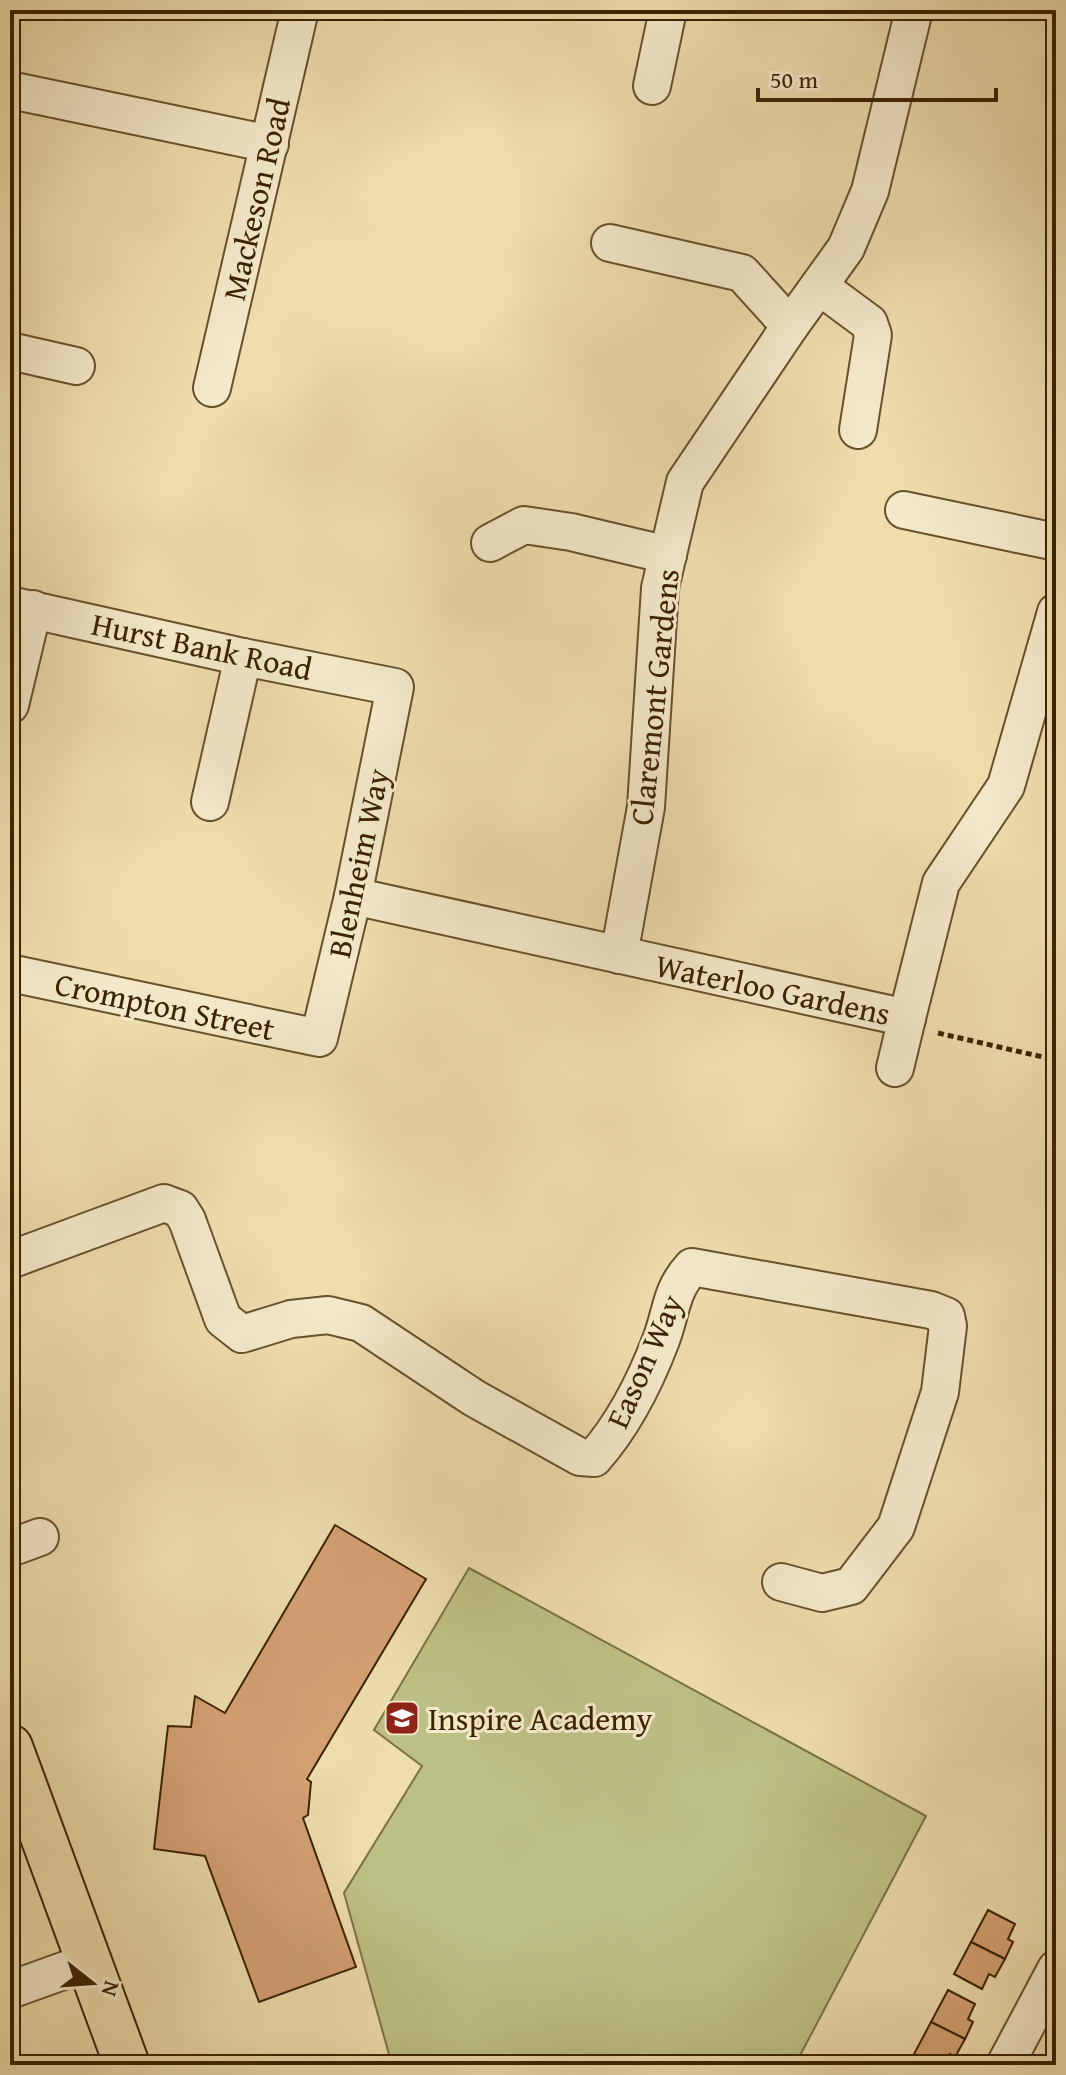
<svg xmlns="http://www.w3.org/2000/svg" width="1066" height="2075" font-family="'Gentium Book Plus',serif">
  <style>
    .green { fill: #bdc086; stroke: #7c7143; stroke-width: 2 }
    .building { fill: #d4a173; stroke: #3b2200; stroke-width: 2 }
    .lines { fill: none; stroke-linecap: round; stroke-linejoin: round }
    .minor-casing { stroke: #68512b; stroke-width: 40 }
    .major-casing { stroke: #3b2200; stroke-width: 48 }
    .path { stroke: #3b2200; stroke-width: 5; stroke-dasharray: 6 4; stroke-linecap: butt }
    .minor { stroke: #f4e9ca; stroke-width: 36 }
    .major { stroke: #eeddad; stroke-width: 44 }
    .labels { text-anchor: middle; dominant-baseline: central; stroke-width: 6; stroke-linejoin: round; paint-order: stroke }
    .street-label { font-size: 32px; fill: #3b2200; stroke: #f4e9ca }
    .poi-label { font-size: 32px; fill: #3b2200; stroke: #f4e9ca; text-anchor: start }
  </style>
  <rect width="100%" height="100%" fill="#eeddad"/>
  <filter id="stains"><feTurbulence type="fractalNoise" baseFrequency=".0025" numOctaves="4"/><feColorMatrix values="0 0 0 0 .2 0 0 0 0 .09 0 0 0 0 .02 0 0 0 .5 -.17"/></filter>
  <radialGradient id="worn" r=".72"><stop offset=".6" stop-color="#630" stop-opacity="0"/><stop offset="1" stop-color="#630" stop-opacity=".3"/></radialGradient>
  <!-- green -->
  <path class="green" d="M 469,1568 L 926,1816 L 795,2065 L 392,2065 L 344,1893 L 422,1766 L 374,1730 Z"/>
  <!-- building -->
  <g class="building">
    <path d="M 335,1525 L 426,1579 L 307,1779 L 311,1782 L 308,1815 L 303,1818 L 356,1967 L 259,2002 L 205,1856 L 154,1849 L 168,1726 L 191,1727 L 195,1696 L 225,1713 Z"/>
    <path d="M 988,1910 L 1015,1924 L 1008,1939 L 1013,1942 L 1005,1959 L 971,1942 Z"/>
    <path d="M 971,1942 L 1005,1959 L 995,1977 L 989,1974 L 982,1989 L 954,1974 Z"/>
    <path d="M 948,1990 L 975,2004 L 968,2019 L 973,2022 L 965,2039 L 931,2022 Z"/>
    <path d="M 931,2022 L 965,2039 L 955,2057 L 950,2054 L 944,2065 L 935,2065 L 914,2054 Z"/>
  </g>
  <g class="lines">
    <defs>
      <g id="minor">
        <path d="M 652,86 L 668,10"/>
        <path d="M 10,90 L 270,144"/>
        <path d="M 610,243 L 742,273 L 790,326"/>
        <path d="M 819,286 L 869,323 L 873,335 L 858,430"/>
        <path d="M 10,351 L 76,366"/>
        <path d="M 212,388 L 300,10"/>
        <path d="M 904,510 L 1056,542"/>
        <path d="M 490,543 L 524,525 L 571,532 L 668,555"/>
        <path d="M 10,605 L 243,657 L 395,687 L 353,896 L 319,1038 L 10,973"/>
        <path d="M 10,705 L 33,609"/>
        <path d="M 210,802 L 243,657"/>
        <path d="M 353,896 L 907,1018 L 941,883 L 1006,786 L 1056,612"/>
        <path d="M 619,955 L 646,807 L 660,588 L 685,482 L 790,326 L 846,248 L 870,191 L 914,10"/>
        <path d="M 895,1068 L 907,1018"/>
        <path d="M 10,1260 L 164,1203 L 180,1209 L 187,1220 L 223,1319 L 242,1334 L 291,1319 L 328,1315 L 361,1323 L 474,1398 L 580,1457 L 594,1458 C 624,1424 645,1382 661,1340 C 672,1311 670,1291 692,1267 L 931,1310 L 946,1316 L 948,1326 L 940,1392 L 896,1527 L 851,1586 L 822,1593 L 781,1582"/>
        <path d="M 10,1548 L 40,1537"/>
        <path d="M 10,1990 L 88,1962"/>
        <path d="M 1005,2065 L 1056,1969"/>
      </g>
      <path id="major" d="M 10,1747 L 127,2065"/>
    </defs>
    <!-- minor casing -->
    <use href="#minor" class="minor-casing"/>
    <!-- major casing -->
    <use href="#major" class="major-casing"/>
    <!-- path -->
    <path class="path" d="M 938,1033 L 1056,1060"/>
    <!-- minor -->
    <use href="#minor" class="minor"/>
    <!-- major -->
    <use href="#major" class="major"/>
  </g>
  <!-- icons -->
  <defs>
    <symbol id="school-square" viewBox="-11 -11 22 22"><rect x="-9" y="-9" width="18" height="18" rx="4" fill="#8f2418" stroke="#f4e9ca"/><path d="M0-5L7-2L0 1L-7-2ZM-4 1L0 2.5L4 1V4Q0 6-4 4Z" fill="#fff"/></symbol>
  </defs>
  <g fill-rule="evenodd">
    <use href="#school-square" x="382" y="1698" width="40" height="40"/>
  </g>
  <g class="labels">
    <!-- street labels -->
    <g class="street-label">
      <text transform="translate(256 199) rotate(-77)">Mackeson Road</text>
      <text transform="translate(202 646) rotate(12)">Hurst Bank Road</text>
      <text transform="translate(654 697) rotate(-84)">Claremont Gardens</text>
      <text transform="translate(358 863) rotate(-78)">Blenheim Way</text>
      <text transform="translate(773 989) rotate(12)">Waterloo Gardens</text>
      <text transform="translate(165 1006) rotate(12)">Crompton Street</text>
      <text transform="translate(644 1361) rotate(-66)">Eason Way</text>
    </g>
    <!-- poi labels -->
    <g class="poi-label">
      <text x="428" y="1718">Inspire Academy</text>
    </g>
  </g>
  <!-- margin -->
  <rect width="1066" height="2075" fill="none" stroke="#eeddad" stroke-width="40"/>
  <rect x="12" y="12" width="1042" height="2051" fill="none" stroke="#3b2200" stroke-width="4"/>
  <rect x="20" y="20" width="1026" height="2035" fill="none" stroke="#3b2200" stroke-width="2"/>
  <!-- north arrow -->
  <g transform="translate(92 1983) rotate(107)" stroke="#f4e9ca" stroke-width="6" paint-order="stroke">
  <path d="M0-6L14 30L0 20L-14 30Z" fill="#3b2200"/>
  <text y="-12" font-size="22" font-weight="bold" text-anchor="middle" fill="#3b2200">N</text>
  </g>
  <!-- scale -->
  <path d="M758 88v12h238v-12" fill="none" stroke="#3b2200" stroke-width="4"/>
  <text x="770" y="88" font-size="24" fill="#3b2200" stroke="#f4e9ca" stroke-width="6" paint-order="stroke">50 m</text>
  <rect width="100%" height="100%" filter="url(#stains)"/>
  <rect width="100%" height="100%" fill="url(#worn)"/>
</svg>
